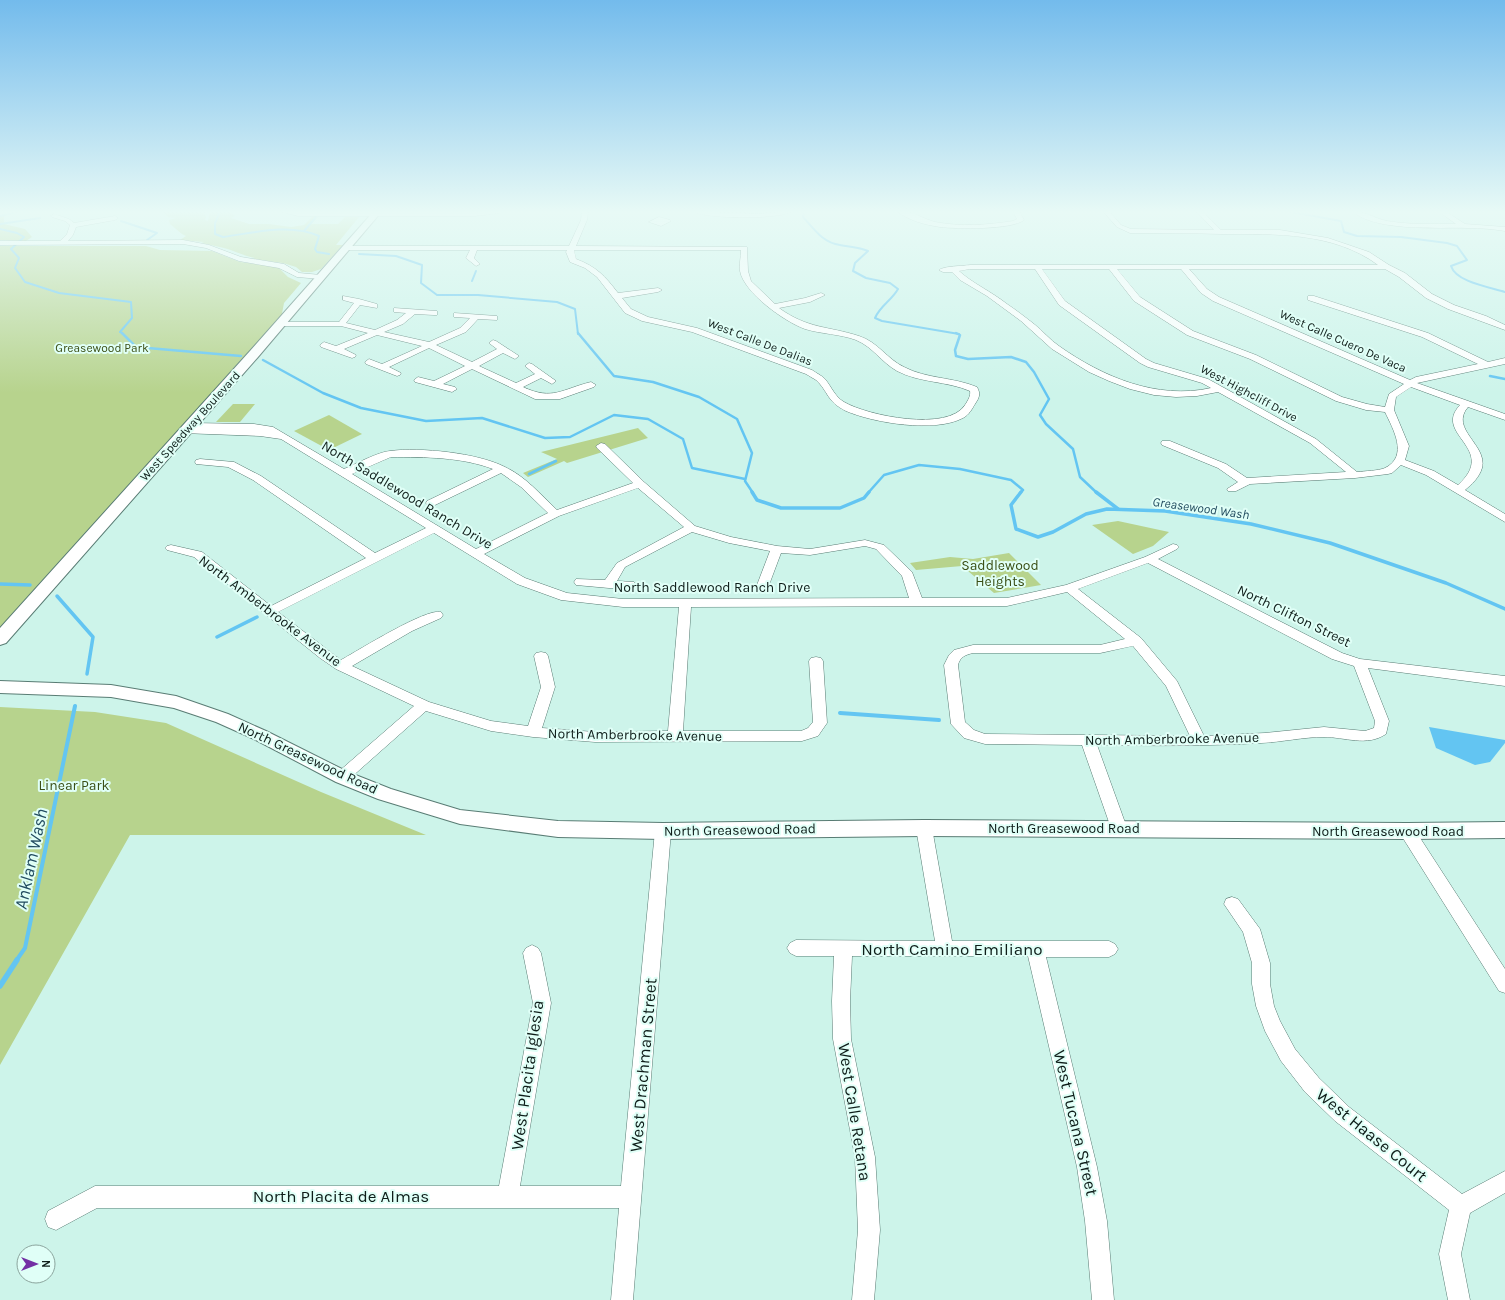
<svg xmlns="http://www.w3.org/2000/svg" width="1505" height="1300" font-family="Karla,sans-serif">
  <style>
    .green { fill: #b7d38d }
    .water { fill: #63c5f2 }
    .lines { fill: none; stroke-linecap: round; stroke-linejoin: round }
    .stream-far4 { stroke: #63c5f2; stroke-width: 2 }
    .stream-far3 { stroke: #63c5f2; stroke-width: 2.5 }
    .stream-far2 { stroke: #63c5f2; stroke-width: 3.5 }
    .stream-far1 { stroke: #63c5f2; stroke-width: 4 }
    .stream { stroke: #63c5f2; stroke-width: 5.5 }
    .minor-casing { stroke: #597c74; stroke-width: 1 }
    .tertiary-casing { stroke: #597c74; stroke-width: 2 }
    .secondary-casing { stroke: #597c74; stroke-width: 2 }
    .minor { fill: #fff; fill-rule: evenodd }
    .tertiary { fill: #fff; fill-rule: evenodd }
    .secondary { fill: #fff; fill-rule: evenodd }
    .labels { text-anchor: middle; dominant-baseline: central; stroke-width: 4; stroke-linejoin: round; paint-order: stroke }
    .far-street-label { font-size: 12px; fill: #0e1d19; stroke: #e0fff7 }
    .far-park-label { font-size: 12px; fill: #3a4e15; stroke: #e0fff7 }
    .far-water-label { font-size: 13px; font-style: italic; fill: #234d60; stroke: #e0fff7 }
    .street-label { font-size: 14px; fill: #0e1d19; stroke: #e0fff7 }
    .park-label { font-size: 14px; fill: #3a4e15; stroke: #e0fff7 }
    .near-street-label { font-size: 17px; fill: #0e1d19; stroke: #e0fff7 }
    .near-water-label { font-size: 18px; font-style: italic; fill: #234d60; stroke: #e0fff7 }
  </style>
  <rect width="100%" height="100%" fill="#cdf4ea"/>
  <!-- green -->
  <g class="green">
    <path d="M 162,211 L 207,211 L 204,213 L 206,217 L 205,220 L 208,221 L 210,211 L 231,211 L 230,213 L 232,213 L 235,216 L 231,218 L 249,224 L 269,224 L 291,227 L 304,225 L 313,216 L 318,217 L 311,224 L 338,224 L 345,217 L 359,217 L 336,245 L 343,245 L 321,269 L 312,272 L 302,272 L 296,267 L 283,263 L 253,259 L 255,258 C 244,256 235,251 224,248 C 217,246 209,245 201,243 L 204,242 L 180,240 L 186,236 L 182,234 L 170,224 L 169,220 L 176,218 L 168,217 Z"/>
    <path d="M 0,216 L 4,216 L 4,224 L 25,229 L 32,237 L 26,241 L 0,240 Z"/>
    <path d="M 0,246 L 146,246 L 160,250 L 212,251 L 240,262 L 278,267 L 288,277 L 301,283 L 284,303 L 280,324 L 0,631 Z"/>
    <path d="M 233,404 L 255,404 L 240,422 L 216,422 Z"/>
    <path d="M 329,415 L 362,434 L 329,450 L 294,431 Z"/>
    <path d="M 638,428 L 648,438 L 567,463 L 564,461 L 528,477 L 523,473 L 557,459 L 541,452 Z"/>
    <path d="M 1118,521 L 1169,532 L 1153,546 L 1133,554 L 1092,525 Z"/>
    <path d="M 1009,553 L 1041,585 L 994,593 L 962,566 L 916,570 L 910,563 L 950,557 L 973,559 Z"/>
    <path d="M 0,707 L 95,712 L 166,723 L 321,792 L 426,835 L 130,835 L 0,1065 Z"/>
  </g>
  <!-- water -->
  <path class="water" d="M 1429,727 L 1505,740 L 1505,743 L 1490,762 L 1475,765 L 1436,748 Z"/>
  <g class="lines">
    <!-- stream-far4 -->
    <g class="stream-far4">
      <path d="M 217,211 L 219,214 L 215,223 L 215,234 L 223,237 C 253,233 290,223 319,236 L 315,249 L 317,252 L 329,254"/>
      <path d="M 804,211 L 803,217 C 814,229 823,243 840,245 C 850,247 859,247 868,251 L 855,263 L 853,271 L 866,278 L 890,283 L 898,289 C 892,300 880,306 875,318 L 882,321 L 959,334"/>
      <path d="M 1286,211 L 1341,221 L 1344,232 L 1357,236 L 1401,237 L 1447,243 L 1457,246 L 1467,260 L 1451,266 C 1456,282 1489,287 1505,292"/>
      <path d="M 0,216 L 20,211"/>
      <path d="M 121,221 L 157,233 L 147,240"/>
      <path d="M 0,224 L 40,218"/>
      <path d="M 0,229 L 17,233 L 24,237 L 11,249 L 19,258 L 15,268 L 25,282 L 59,293 L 131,302 L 132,318 L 120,332 L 123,334"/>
      <path d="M 304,231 L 316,217"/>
      <path d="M 359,254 L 396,256 L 422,265 L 421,283 L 437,295 L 478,295 L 557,302 L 575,309 L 578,334"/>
      <path d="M 472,281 L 476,271"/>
    </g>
    <!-- stream-far3 -->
    <g class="stream-far3">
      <path d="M 122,333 L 136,347 L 241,356"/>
      <path d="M 578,333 L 614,376 L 653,382 L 699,397 L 737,419 L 752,453 L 745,481 L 753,493"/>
      <path d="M 956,333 L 960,335 L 955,350 L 956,356 L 968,359 L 1011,357 L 1026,362 L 1034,372 L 1049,399 L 1040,415 L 1046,424 L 1073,449 L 1080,477 L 1097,493"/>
      <path d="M 263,360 L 323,393 L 361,408 L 426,421 L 482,418 L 545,438 L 570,437 L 614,415 L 648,419 L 683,439 L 692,468 L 745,479"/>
      <path d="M 1490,376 L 1505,379"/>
      <path d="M 529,474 L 556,461"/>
      <path d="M 868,493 L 884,475 L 919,465 L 960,469 L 1011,480 L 1023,490 L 1020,493"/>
    </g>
    <!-- stream-far2 -->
    <g class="stream-far2">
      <path d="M 752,492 L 757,500 L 781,508 L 840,508 L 864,498 L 869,492"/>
      <path d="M 1021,492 L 1011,505 L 1016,529 L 1038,537 L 1053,532 L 1086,514 L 1107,509 L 1165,511 L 1251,524 L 1330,543 L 1446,583 L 1505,609"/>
      <path d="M 1096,492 L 1118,509"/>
      <path d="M 0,584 L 30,585"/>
      <path d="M 57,596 L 93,637 L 87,674"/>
      <path d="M 217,637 L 257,617"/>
    </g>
    <!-- stream-far1 -->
    <g class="stream-far1">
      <path d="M 840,713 L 939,720"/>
      <path d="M 16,961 L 25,948 L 75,706"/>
    </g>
    <!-- stream -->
    <path class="stream" d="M 0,986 L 17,960"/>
    <defs>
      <g id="minor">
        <path d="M 279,211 L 298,212 L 502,211 L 499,213 L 475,216 L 298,216 Z"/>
        <path d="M 582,211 L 588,211 L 587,220 L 576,246 L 747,247 L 748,271 L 751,281 L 775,304 L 805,298 L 821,293 L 825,295 L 810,302 L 779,308 C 808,329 828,326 859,336 C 878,342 887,359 904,367 C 927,379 953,377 977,387 C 981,394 979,398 975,404 C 972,409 969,415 963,418 C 935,433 874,423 846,411 C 826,401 829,392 816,380 C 813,378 809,376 806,374 L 692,332 L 642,321 L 625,313 L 597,277 L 585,268 L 570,262 L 566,252 L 567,250 L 477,250 L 474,258 L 480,264 L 476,266 L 466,258 L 470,250 L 345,250 L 342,248 L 345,246 L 569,246 L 581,220 ZM 574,250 L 741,250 C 741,257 739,265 740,271 C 744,293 785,322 805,329 C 821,334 840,334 856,340 C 873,347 881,362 897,371 C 920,383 947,381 970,391 C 971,396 968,400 965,405 C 948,432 868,416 844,402 C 835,397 831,386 825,379 C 821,375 816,373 812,370 L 697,328 L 648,317 L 631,309 L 622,298 L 658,292 L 662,290 L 658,288 L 618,293 C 605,276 597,267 576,259 Z"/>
        <path d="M 692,211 L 758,214 L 792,211 C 781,220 702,219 692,211 Z"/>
        <path d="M 897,211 C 909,209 923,219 935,222 C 960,227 989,225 1013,221 L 1017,219 L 1013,211 L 1019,211 L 1024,220 C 1012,230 956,229 940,227 C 926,225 907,220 897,211 Z"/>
        <path d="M 1103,211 L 1109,211 L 1121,225 L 1131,229 L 1214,230 L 1196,211 L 1202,211 L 1221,230 L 1280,230 L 1328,238 L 1369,252 L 1389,265 L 1405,273 L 1432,294 L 1454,305 L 1486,316 L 1505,325 L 1505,330 L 1448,309 L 1426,298 L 1399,277 L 1385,269 L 1189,269 L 1207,289 L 1219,297 L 1410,380 L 1416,377 L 1478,364 L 1422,337 L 1308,300 L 1308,296 L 1314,296 L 1428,333 L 1488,362 L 1505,358 L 1505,364 L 1417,383 L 1505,414 L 1505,420 L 1468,407 C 1449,429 1488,445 1482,468 C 1479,478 1472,484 1465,490 L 1505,514 L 1505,522 L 1426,475 L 1401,465 L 1392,473 L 1388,474 L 1355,478 L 1250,484 L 1236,491 L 1228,491 L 1227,489 L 1238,482 L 1218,468 L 1162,445 L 1161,443 L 1162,441 L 1170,441 L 1226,464 L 1247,478 L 1346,472 L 1310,443 L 1218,392 L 1197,396 L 1176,397 L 1154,395 L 1130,389 L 1109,381 L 1089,372 L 1052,349 L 1021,321 L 987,296 L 960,280 L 952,272 L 943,272 L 939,270 C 944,266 963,266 970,265 L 1378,265 C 1334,232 1275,234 1222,234 C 1191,233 1161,233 1130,233 L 1117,227 ZM 970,269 L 1035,269 L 1059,305 L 1140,363 L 1148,367 L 1202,383 L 1211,388 C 1157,400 1103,377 1059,346 C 1050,340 1043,331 1034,324 C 1025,317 1016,310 1007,304 C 992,292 972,283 959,271 ZM 1042,269 L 1109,269 L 1134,301 L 1187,335 L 1250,359 L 1336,401 L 1366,410 L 1385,412 C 1393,429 1409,456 1385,468 C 1378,471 1365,471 1357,472 L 1316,439 L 1208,379 L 1154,363 L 1146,359 L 1065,301 ZM 1117,269 L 1181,269 L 1201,293 L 1213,301 L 1404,384 L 1389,394 L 1385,407 L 1367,404 L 1342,397 L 1256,355 L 1193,331 L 1140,297 ZM 1411,387 L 1460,405 C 1432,435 1499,448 1458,485 L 1434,471 L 1405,460 L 1409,446 L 1394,410 L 1396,397 Z"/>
        <path d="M 1352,211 C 1362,210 1376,219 1387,221 C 1410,225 1434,224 1456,224 L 1438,211 L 1445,211 L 1465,224 L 1505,227 L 1505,231 C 1493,229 1481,228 1468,228 C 1438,227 1375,232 1352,211 Z"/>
        <path d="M 54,214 L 69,219 L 74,223 L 115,216 L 118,218 L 115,220 L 76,227 L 73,235 L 68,241 L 183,240 L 209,245 L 241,257 L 284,264 L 299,273 L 321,275 L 325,277 L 321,279 L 297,277 L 279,268 L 239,261 L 206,248 L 183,244 L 0,245 L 0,241 L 60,241 L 67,234 L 70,225 L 65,221 L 52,217 L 51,216 Z"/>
        <path d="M 659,217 L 670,220 L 671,221 L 661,226 L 649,222 Z"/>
        <path d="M 343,296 L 359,299 L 377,304 L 377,308 L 360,305 L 346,323 L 375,330 L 397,320 L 406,313 L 394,312 L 394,308 L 437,311 L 437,315 L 434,315 L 415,314 L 403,324 L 384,332 L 429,342 L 460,328 L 470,318 L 454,317 L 454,313 L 497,316 L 497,320 L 478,319 L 466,332 L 436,345 L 472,362 L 497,349 L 489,343 L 493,340 L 496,341 L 519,356 L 515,359 L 503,353 L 479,366 L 516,383 L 535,374 L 525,366 L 529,363 L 532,364 L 556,381 L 552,384 L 541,378 L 523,387 C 553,401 562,389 591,382 L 596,385 L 594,387 L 560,399 L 535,399 L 472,369 L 443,384 L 455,387 L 457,389 L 452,392 L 415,382 L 414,380 L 418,377 L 434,381 L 465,366 L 429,348 L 389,367 L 401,373 L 400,375 L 397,376 L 366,364 L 365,362 L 369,359 L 382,364 L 422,346 L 377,335 L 344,349 L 356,355 L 355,357 L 352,358 L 321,347 L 320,345 L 324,342 L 336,346 L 368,333 L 341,326 L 280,326 L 276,324 L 280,322 L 339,322 L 354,303 L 343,300 Z"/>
        <path d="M 190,423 L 254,424 L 273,427 L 344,469 C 356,464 378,452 390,451 C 420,447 478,453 505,467 C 525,476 541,495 557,510 L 633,483 L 597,448 L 596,446 L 601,443 L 605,444 L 644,482 L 695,526 L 731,537 L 777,546 L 810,549 L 865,540 L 884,545 L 912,572 L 922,598 L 1007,598 L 1066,585 L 1145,557 L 1173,544 L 1177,545 L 1179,547 L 1177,549 L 1158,559 L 1342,653 L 1360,659 L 1505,676 L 1505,686 L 1368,668 L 1389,721 L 1386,734 C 1367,747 1345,737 1324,737 C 1303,737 1282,742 1261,743 C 1206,746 1152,746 1097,745 L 1127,828 L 1125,832 L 1119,834 L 1113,832 L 1111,828 L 1082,745 L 985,744 L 964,738 L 951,724 L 944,665 L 949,655 L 954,650 L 973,645 L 1100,645 L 1125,639 L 1067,592 L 1007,606 L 691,607 L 683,731 L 801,731 L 808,728 L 813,722 L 809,661 L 811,658 L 816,657 L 821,658 L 823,661 L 827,723 L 818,736 L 802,741 L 595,742 L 533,737 L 491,731 L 426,711 L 347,781 L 342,783 L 337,781 L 335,777 L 337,773 L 414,706 L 336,669 L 320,658 L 194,557 L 167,550 L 165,548 L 167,546 L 171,545 L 202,552 L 271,606 L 366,558 L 253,480 L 228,467 L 196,464 L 195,462 L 196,460 L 200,459 L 234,462 L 261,476 L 375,553 L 426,528 L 281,439 L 260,436 L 182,433 L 180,431 L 182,429 L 187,428 L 185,426 ZM 391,457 C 426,457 461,457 493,469 L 427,501 L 426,503 L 427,505 L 435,505 L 501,473 L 521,487 L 548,513 L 476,549 L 352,474 ZM 638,488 L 684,527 L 617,563 L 605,580 L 576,579 L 574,582 L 576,585 L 609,588 L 634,588 L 636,585 L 634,582 L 617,581 L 625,567 L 692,532 L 729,543 L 770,551 L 757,585 L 759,588 L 767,588 L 769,585 L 781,553 L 810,555 L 865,546 L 876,549 L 902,576 L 909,598 L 623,599 L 567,593 L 525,578 L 484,554 L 559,516 ZM 434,533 L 517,584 L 561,600 L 623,607 L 679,607 L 668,731 L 595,732 L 542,728 L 555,687 L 548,656 L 546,653 L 541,652 L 536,653 L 534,656 L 541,687 L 528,726 L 491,721 L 429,702 L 352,666 L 412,631 L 441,618 L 443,615 L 441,612 C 426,608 359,650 341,660 L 278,612 ZM 1148,563 L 1332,659 L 1354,666 L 1375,721 L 1374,728 L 1365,731 L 1324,727 L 1265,733 L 1204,736 L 1177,681 L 1141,638 L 1078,589 ZM 1133,646 L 1166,686 L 1190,736 L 985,734 L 974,730 L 965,722 L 958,665 C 960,657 965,655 973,653 L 1100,653 Z"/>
        <path d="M 924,822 L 930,824 L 932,828 L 952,941 L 1109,941 L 1115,944 L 1118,949 L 1115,954 L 1109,957 L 1046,957 L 1097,1167 L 1107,1221 L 1114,1300 L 1092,1300 L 1085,1221 L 1077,1167 L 1028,956 L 852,956 L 850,1001 L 851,1039 L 875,1157 L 880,1230 L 874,1300 L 852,1300 L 858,1230 L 855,1157 L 833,1039 L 832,1001 L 834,956 L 796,956 L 790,953 L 787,948 L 790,943 L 796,940 L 935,941 L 916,828 L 918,824 Z"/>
        <path d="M 663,825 L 669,827 L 671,831 L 633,1300 L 611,1300 L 619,1208 L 97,1208 L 56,1230 L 48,1227 L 45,1219 L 48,1211 L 95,1186 L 499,1186 L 533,1003 L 523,953 L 526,948 L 532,945 L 538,948 L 541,953 L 551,1003 L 520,1186 L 621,1186 L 655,831 L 657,827 Z"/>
        <path d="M 1407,825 L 1413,827 L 1505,969 L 1505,993 L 1499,991 L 1401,835 L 1399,831 L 1401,827 Z"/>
        <path d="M 1232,897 L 1238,899 L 1260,929 L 1270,963 L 1270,984 L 1274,1006 L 1280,1021 L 1295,1049 L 1319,1078 L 1349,1107 L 1462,1194 L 1505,1171 L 1505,1193 L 1470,1213 L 1461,1254 L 1470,1300 L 1448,1300 L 1439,1254 L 1449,1210 L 1335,1121 L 1305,1092 L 1281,1061 L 1265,1031 L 1256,1006 L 1252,984 L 1252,963 L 1243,932 L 1224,904 L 1226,899 Z"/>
      </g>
      <path id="tertiary" d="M 0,681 L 111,685 L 176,696 L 228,714 L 266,731 L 348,772 L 391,789 L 460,810 L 558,821 L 663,823 L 924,820 L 1407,823 L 1505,822 L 1505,838 L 1407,839 L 924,836 L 663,839 L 558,837 L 460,824 L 378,799 L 336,782 L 254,739 L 216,722 L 174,708 L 111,697 L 0,693 Z"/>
      <path id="secondary" d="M 374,211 L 382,211 L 258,357 L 6,643 L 0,645 L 0,628 L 250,351 Z"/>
    </defs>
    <!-- minor casing -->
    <use href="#minor" class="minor-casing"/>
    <!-- tertiary casing -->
    <use href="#tertiary" class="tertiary-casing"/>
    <!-- secondary casing -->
    <use href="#secondary" class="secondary-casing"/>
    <!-- minor -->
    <use href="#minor" class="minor"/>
    <!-- tertiary -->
    <use href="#tertiary" class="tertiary"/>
    <!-- secondary -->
    <use href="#secondary" class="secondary"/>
  </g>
  <!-- sky -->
  <linearGradient id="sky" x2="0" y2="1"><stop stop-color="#73bbec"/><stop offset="0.54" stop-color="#e8faf6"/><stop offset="1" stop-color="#e8faf6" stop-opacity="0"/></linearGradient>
  <rect width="1505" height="393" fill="url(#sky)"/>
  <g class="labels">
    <!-- far-street labels -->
    <g class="far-street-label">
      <text transform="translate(1343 341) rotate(24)">West Calle Cuero De Vaca</text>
      <text transform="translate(760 342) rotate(21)">West Calle De Dalias</text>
      <text transform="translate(1249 393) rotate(28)">West Highcliff Drive</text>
      <text transform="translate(190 426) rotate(-48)">West Speedway Boulevard</text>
    </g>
    <!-- far-park labels -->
    <g class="far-park-label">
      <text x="102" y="348">Greasewood Park</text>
    </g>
    <!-- far-water labels -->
    <g class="far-water-label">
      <text transform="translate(1201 508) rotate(8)">Greasewood Wash</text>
    </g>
    <!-- street labels -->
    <g class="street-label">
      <text transform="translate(407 495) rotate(31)">North Saddlewood Ranch Drive</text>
      <text x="712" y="587">North Saddlewood Ranch Drive</text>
      <text transform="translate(270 611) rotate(37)">North Amberbrooke Avenue</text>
      <text transform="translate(1294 616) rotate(26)">North Clifton Street</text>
      <text transform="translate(635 735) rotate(1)">North Amberbrooke Avenue</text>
      <text transform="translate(1172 739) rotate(-1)">North Amberbrooke Avenue</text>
      <text transform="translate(308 758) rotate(25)">North Greasewood Road</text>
      <text x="1064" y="828">North Greasewood Road</text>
      <text transform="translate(740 830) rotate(-1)">North Greasewood Road</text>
      <text x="1388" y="831">North Greasewood Road</text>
    </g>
    <!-- park labels -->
    <g class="park-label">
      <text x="1000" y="565">Saddlewood<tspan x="1000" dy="16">Heights</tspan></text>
      <text x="74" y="785">Linear Park</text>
    </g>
    <!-- near-street labels -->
    <g class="near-street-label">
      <text x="952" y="949">North Camino Emiliano</text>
      <text transform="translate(643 1065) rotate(-85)">West Drachman Street</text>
      <text transform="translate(527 1075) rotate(-82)">West Placita Iglesia</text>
      <text transform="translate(855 1112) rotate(81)">West Calle Retana</text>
      <text transform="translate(1076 1123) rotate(77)">West Tucana Street</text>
      <text transform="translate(1372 1135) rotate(39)">West Haase Court</text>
      <text x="341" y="1196">North Placita de Almas</text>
    </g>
    <!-- near-water labels -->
    <g class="near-water-label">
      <text transform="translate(31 859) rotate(-78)">Anklam Wash</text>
    </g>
  </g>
  <!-- north arrow -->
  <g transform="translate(36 1264) rotate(90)"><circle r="19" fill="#e0fff7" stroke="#8ca59e"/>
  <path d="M0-3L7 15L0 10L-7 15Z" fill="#7330a4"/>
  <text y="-6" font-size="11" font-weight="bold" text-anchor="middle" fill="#0e1d19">N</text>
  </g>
</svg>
